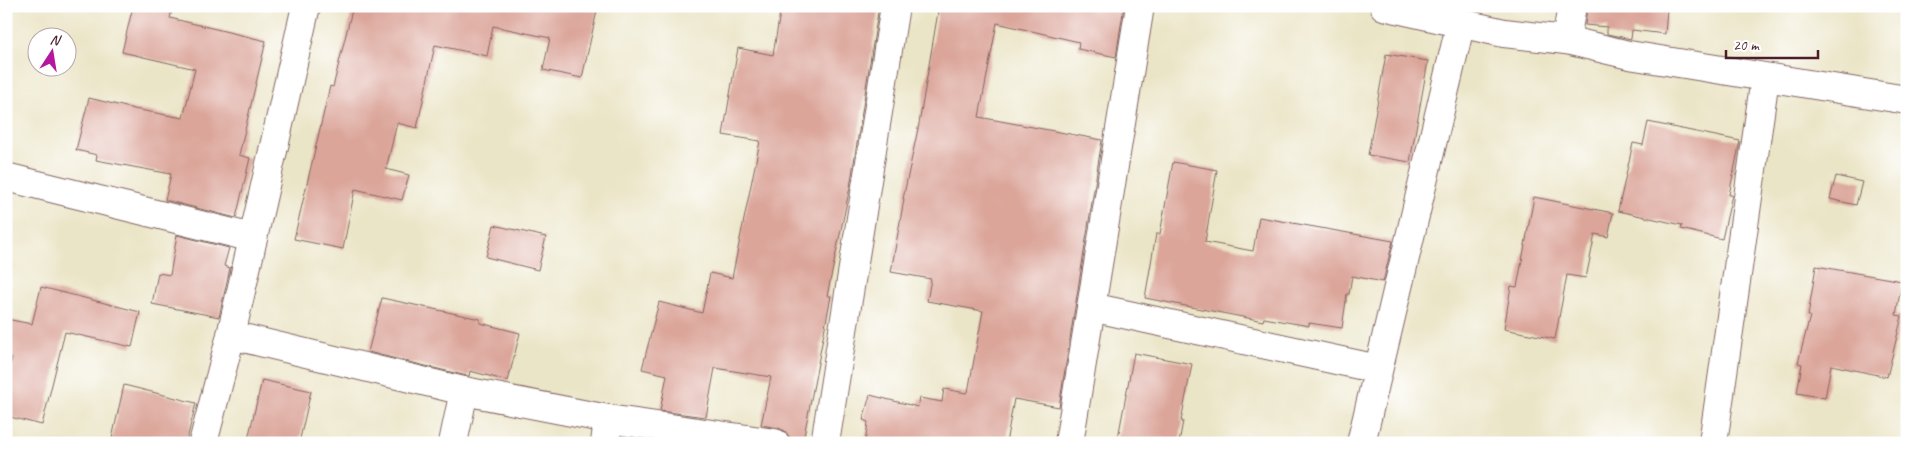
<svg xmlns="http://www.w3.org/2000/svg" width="1913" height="449" font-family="Caveat,sans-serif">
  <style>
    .building { fill: #dba59a }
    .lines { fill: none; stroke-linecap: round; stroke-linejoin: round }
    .street-casing { stroke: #826462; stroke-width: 30 }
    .street { stroke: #fff; stroke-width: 28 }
  </style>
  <rect width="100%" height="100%" fill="#fff"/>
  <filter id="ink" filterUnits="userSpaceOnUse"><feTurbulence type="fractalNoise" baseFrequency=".02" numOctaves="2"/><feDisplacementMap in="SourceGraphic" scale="10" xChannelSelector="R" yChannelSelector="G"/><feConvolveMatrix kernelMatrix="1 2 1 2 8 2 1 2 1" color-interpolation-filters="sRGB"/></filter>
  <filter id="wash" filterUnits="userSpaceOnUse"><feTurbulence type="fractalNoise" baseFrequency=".0096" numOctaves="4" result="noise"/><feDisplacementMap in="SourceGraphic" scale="20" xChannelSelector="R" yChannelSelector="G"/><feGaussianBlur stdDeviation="1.12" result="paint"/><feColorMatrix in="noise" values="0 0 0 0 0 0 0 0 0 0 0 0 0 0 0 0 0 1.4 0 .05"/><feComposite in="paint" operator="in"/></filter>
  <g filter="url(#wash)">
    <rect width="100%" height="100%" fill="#ebe5c7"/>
    <g id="blocks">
      <!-- building -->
      <g class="building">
        <path d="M 133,6 L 173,6 L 170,18 L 266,41 L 239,155 L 250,158 L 236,218 L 165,200 L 171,174 L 96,160 L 97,155 L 76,150 L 89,98 L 134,109 L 183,118 L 195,69 L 122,52 Z"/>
        <path d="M 353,6 L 575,6 L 597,11 L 582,78 L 543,70 L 550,38 L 493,26 L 487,56 L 435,45 L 417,128 L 397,123 L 386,169 L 409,175 L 402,200 L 355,189 L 343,249 L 294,239 L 330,86 L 333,87 Z"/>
        <path d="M 802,6 L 879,6 L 850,187 L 827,296 L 831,296 L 803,441 L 790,438 L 785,431 L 778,428 L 761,425 L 771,377 L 715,368 L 706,417 L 660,411 L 667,375 L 642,369 L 659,302 L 702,313 L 710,273 L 732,278 L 760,141 L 723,135 L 738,48 L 773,55 L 781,7 L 801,11 Z"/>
        <path d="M 939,6 L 1124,6 L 1116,57 L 1078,49 L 1079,42 L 997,23 L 979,117 L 1102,140 L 1059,407 L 1014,399 L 1006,443 L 865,443 L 868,422 L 863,420 L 870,395 L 918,407 L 920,398 L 942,402 L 944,389 L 966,393 L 968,392 L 983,311 L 927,301 L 931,279 L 891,272 L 904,199 L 903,199 L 919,124 Z"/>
        <path d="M 1587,6 L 1639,6 L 1667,9 L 1665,34 L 1632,30 L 1631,39 L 1607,34 L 1607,27 L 1585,25 Z"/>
        <path d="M 1386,54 L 1428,61 L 1410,162 L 1368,155 Z"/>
        <path d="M 1648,122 L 1740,141 L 1729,195 L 1732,195 L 1722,239 L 1681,229 L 1682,225 L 1618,211 L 1633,143 L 1643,145 Z"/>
        <path d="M 1173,162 L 1217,170 L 1205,242 L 1253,251 L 1259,217 L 1393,241 L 1383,282 L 1352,276 L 1349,294 L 1347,294 L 1342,328 L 1309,323 L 1309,326 L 1264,318 L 1263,321 L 1145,298 L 1156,234 L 1160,234 Z"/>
        <path d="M 1836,176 L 1862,182 L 1856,205 L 1830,199 Z"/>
        <path d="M 1534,197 L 1613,213 L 1608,237 L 1595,234 L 1586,278 L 1567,275 L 1555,339 L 1504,329 L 1511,286 L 1517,287 Z"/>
        <path d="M 494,225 L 546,237 L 538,270 L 486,257 Z"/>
        <path d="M 177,235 L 229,248 L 224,266 L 230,268 L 219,317 L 152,304 L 158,273 L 170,275 Z"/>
        <path d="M 1816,266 L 1902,281 L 1896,315 L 1902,316 L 1887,377 L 1831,365 L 1825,398 L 1797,393 L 1802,364 L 1798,363 L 1810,316 L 1808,316 Z"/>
        <path d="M 41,287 L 140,312 L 132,347 L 65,332 L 42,425 L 6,416 L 6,380 L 12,358 L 6,356 L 6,319 L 32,324 Z"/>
        <path d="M 382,298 L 480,319 L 480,323 L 520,333 L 508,381 L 470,371 L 469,376 L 467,376 L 368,352 Z"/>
        <path d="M 1134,353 L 1192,364 L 1181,421 L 1183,421 L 1179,443 L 1117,443 Z"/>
        <path d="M 262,380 L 311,391 L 299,443 L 247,443 Z"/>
        <path d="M 124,385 L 196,403 L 186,443 L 111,443 Z"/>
      </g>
    </g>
  </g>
  <g filter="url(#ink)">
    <use href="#blocks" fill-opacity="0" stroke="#826462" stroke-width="1"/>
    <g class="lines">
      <defs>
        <g id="street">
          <path d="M 306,6 L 231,335 L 464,391 L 608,419 L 775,443"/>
          <path d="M 1384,6 L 1504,33 L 1566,40 L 1629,55 L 1907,100"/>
          <path d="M 1566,40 L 1572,6"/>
          <path d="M 6,177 L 253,238"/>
          <path d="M 1091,307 L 1378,369"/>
          <path d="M 203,443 L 231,335"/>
          <path d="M 453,443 L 464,391"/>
          <path d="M 605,443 L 608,419"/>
          <path d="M 825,443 L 895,6"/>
          <path d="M 1069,443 L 1140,6"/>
          <path d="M 1361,443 L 1461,22"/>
          <path d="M 1713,443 L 1765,78"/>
        </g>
      </defs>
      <!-- street casing -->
      <use href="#street" class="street-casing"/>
      <!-- street -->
      <use href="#street" class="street"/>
    </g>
  </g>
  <!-- margin -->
  <rect width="1913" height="449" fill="none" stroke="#fff" stroke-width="25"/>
  <!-- north arrow -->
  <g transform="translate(52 52) rotate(12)"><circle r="24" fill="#ffffff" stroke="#b7a5aa"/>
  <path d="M0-4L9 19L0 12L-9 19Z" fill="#b5179e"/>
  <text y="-8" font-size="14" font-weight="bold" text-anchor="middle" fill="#4a1f2b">N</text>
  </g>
  <!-- scale -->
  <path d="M1726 50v8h92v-8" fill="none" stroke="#4a1f2b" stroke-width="2.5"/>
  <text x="1733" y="50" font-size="15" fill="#4a1f2b" stroke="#ffffff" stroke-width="4" paint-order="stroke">20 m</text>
</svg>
